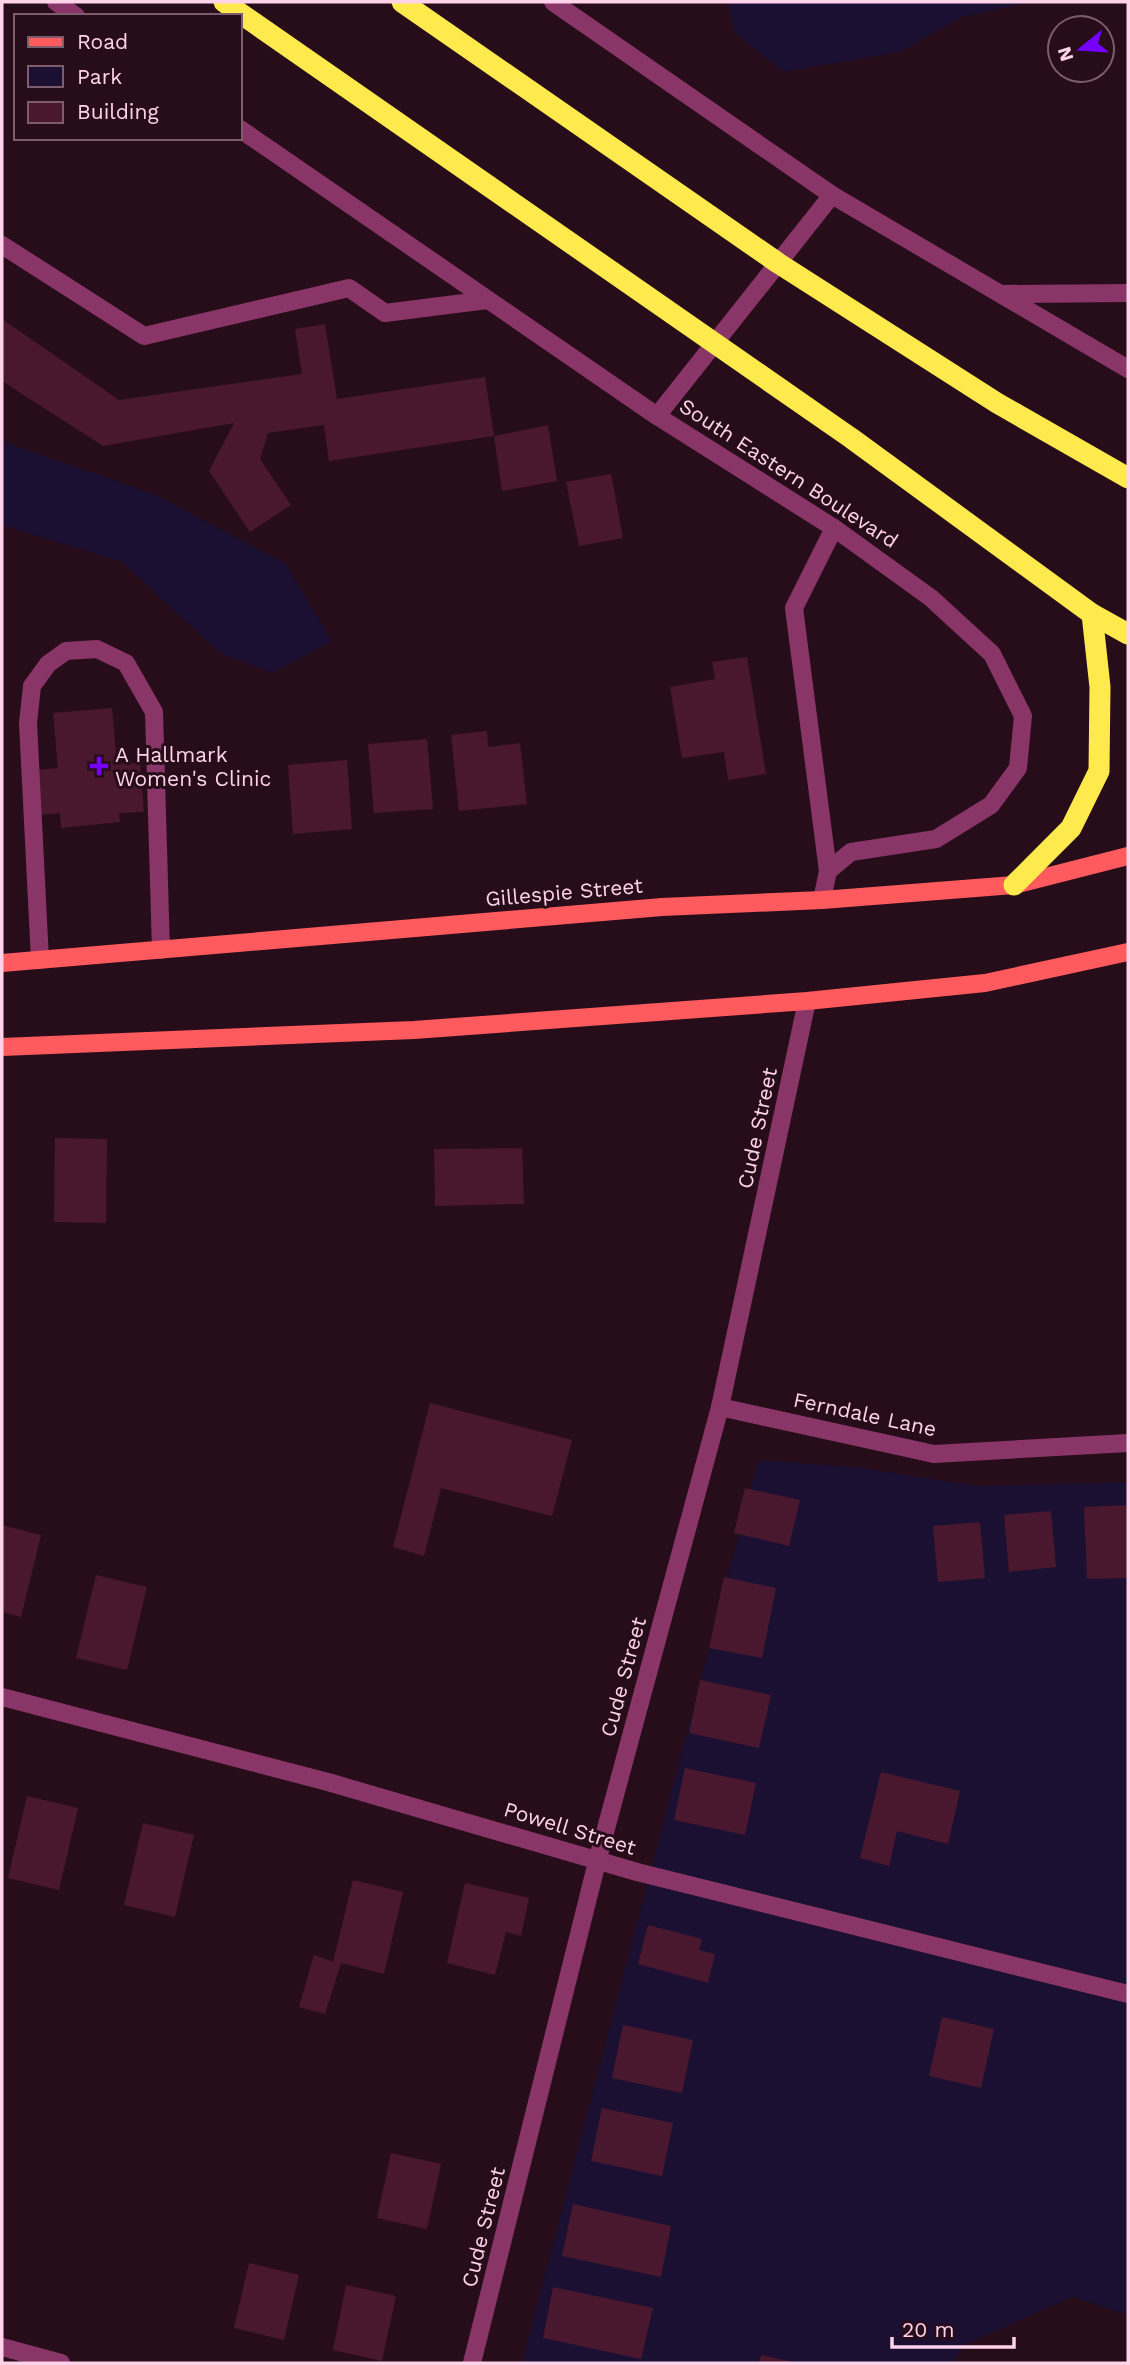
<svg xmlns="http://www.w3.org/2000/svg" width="1130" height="2365" font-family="'Work Sans',sans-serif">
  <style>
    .green { fill: #1b1031 }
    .building { fill: #49182e }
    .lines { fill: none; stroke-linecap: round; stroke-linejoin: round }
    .minor { stroke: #8a3568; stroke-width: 18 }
    .major { stroke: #ff5a5d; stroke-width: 18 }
    .highway { stroke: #ffea4e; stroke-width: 21 }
    .poi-dot { fill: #7500fe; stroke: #270d19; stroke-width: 2.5 }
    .labels { text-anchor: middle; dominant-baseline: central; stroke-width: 6; stroke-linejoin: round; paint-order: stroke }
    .street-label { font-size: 21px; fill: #ffd3ea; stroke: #270d19 }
    .poi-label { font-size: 21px; fill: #ffd3ea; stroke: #270d19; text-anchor: start }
  </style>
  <rect width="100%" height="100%" fill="#270d19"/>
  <!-- green -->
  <g class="green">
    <path d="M 728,2 L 1032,2 L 962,17 L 900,52 L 783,72 L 734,32 Z"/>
    <path d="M 2,441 L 156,495 L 285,563 L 332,641 L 273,673 L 220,653 L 122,562 L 2,525 Z"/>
    <path d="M 758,1460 L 854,1467 L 979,1486 L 1128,1482 L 1128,2315 L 1073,2297 L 964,2345 L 953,2363 L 522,2363 Z"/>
  </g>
  <!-- building -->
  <g class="building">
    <path d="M 2,319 L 119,400 L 302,374 L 295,329 L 325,324 L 337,399 L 485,377 L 494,436 L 329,461 L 324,425 L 268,433 L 260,459 L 291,505 L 250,532 L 209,471 L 234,423 L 103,446 L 2,381 Z"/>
    <path d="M 548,425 L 557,481 L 502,491 L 494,436 Z"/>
    <path d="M 611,474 L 623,538 L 579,546 L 566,482 Z"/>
    <path d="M 747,657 L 766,774 L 728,780 L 724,752 L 682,758 L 670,687 L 715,679 L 712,662 Z"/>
    <path d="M 112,708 L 117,764 L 140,763 L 144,812 L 119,813 L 120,822 L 61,828 L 60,813 L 39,815 L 35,770 L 58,768 L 53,713 Z"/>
    <path d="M 487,731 L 488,747 L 520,743 L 527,804 L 459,811 L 451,735 Z"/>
    <path d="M 427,739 L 433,809 L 374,813 L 368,744 Z"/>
    <path d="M 347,760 L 352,829 L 293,834 L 288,765 Z"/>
    <path d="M 55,1138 L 107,1139 L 106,1223 L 54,1222 Z"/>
    <path d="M 522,1148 L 524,1204 L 435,1206 L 434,1149 Z"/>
    <path d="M 430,1403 L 572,1440 L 552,1516 L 441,1488 L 424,1556 L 393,1547 Z"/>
    <path d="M 745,1488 L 800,1500 L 789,1546 L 734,1533 Z"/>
    <path d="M 1128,1505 L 1128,1578 L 1087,1579 L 1084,1507 Z"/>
    <path d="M 1051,1511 L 1056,1567 L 1009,1572 L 1004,1515 Z"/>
    <path d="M 980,1522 L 985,1578 L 938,1582 L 933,1526 Z"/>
    <path d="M 2,1525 L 41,1535 L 21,1617 L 2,1612 Z"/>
    <path d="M 96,1575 L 147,1587 L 127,1670 L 76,1658 Z"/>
    <path d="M 724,1577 L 776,1588 L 762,1658 L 709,1648 Z"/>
    <path d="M 700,1680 L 771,1695 L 759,1748 L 689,1733 Z"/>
    <path d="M 685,1768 L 756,1783 L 745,1835 L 674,1820 Z"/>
    <path d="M 881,1772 L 960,1791 L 948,1844 L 897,1831 L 889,1866 L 860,1858 Z"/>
    <path d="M 27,1796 L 78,1808 L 59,1890 L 8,1878 Z"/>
    <path d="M 143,1823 L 194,1835 L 175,1917 L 124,1905 Z"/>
    <path d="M 353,1880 L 403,1892 L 384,1974 L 341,1963 L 325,2014 L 299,2007 L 314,1955 L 333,1962 Z"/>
    <path d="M 465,1883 L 529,1898 L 521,1936 L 506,1932 L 495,1975 L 447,1963 Z"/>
    <path d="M 648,1925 L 702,1939 L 699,1950 L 715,1954 L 708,1983 L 638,1964 Z"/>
    <path d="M 942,2017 L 994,2029 L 981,2088 L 929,2076 Z"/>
    <path d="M 623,2025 L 693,2040 L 682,2093 L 612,2078 Z"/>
    <path d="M 602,2108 L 673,2123 L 662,2176 L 591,2161 Z"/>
    <path d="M 391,2153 L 441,2164 L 427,2229 L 377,2218 Z"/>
    <path d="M 573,2204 L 671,2226 L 661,2277 L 562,2256 Z"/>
    <path d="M 249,2263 L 299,2275 L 284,2340 L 234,2328 Z"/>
    <path d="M 346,2285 L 396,2296 L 382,2361 L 333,2350 Z"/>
    <path d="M 553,2287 L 653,2308 L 641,2359 L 543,2338 Z"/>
    <path d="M 761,2355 L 793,2362 L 793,2363 L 759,2363 Z"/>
  </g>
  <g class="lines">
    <!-- minor -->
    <g class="minor">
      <path d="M 56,2 L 76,16"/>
      <path d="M 553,2 L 832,195 L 1128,369"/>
      <path d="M 240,129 L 657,416 L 834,528 L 931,598 L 992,654 L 1023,716 L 1018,768 L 991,805 L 936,839 L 851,852 L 828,871 L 822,900"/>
      <path d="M 2,245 L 144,336 L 349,288 L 385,313 L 487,300"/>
      <path d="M 1002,294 L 1128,293"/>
      <path d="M 657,416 L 832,195"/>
      <path d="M 828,871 L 794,608 L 834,528"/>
      <path d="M 40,960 L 28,723 L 32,686 L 48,664 L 66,651 L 97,649 L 126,663 L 154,712 L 161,950"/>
      <path d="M 720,1407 L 934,1454 L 1128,1443"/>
      <path d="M 2,1697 L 328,1782 L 637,1872 L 1128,1994"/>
      <path d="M 2,2347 L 61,2363"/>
      <path d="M 472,2363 L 598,1858 L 720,1407 L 807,1001"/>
    </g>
    <!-- major -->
    <g class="major">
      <path d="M 2,963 L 662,907 L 822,900 L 1014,885 L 1128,856"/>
      <path d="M 2,1047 L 414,1030 L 807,1001 L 985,983 L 1128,952"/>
    </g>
    <!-- highway -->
    <g class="highway">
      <path d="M 224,2 L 851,438 L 1092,614 L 1128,634"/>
      <path d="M 402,2 L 778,263 L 997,403 L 1128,478"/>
      <path d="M 1014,885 L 1071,828 L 1099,771 L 1100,687 L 1092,614"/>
    </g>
  </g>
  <!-- markers -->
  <path class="poi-dot" d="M95.5 755.5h7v7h7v7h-7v7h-7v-7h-7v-7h7z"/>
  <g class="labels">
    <!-- street labels -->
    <g class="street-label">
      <text transform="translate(789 473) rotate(33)">South Eastern Boulevard</text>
      <text transform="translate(564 892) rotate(-5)">Gillespie Street</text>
      <text transform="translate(757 1128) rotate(-78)">Cude Street</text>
      <text transform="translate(865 1414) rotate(12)">Ferndale Lane</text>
      <text transform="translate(623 1677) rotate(-75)">Cude Street</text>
      <text transform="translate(570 1828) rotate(17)">Powell Street</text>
      <text transform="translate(483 2227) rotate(-76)">Cude Street</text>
    </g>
    <!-- poi labels -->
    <g class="poi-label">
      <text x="115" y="754">A Hallmark<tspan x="115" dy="24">Women's Clinic</tspan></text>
    </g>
  </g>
  <!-- border -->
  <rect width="1130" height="2365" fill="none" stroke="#ffd3ea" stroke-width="7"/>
  <!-- legend -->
  <rect x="14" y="14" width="228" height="126" fill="#270d19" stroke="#7d5c6d" stroke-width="2"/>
  <rect x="28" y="37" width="35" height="10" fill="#ff5a5d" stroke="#7d5c6d" stroke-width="2"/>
  <text x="77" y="49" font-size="21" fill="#ffd3ea">Road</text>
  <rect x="28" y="66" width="35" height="21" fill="#1b1031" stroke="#7d5c6d" stroke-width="2"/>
  <text x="77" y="84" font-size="21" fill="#ffd3ea">Park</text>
  <rect x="28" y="102" width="35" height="21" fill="#49182e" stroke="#7d5c6d" stroke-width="2"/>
  <text x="77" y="119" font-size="21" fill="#ffd3ea">Building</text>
  <!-- north arrow -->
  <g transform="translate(1081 49) rotate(252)"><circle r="33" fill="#270d19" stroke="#7d5c6d" stroke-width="2"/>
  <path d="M0-5L12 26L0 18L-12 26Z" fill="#7500fe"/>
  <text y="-10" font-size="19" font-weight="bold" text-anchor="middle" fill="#ffd3ea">N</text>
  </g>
  <!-- scale -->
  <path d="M892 2337v10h122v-10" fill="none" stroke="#ffd3ea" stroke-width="3.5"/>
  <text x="902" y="2337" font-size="21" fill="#ffd3ea" stroke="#270d19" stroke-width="5" paint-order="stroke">20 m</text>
</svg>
